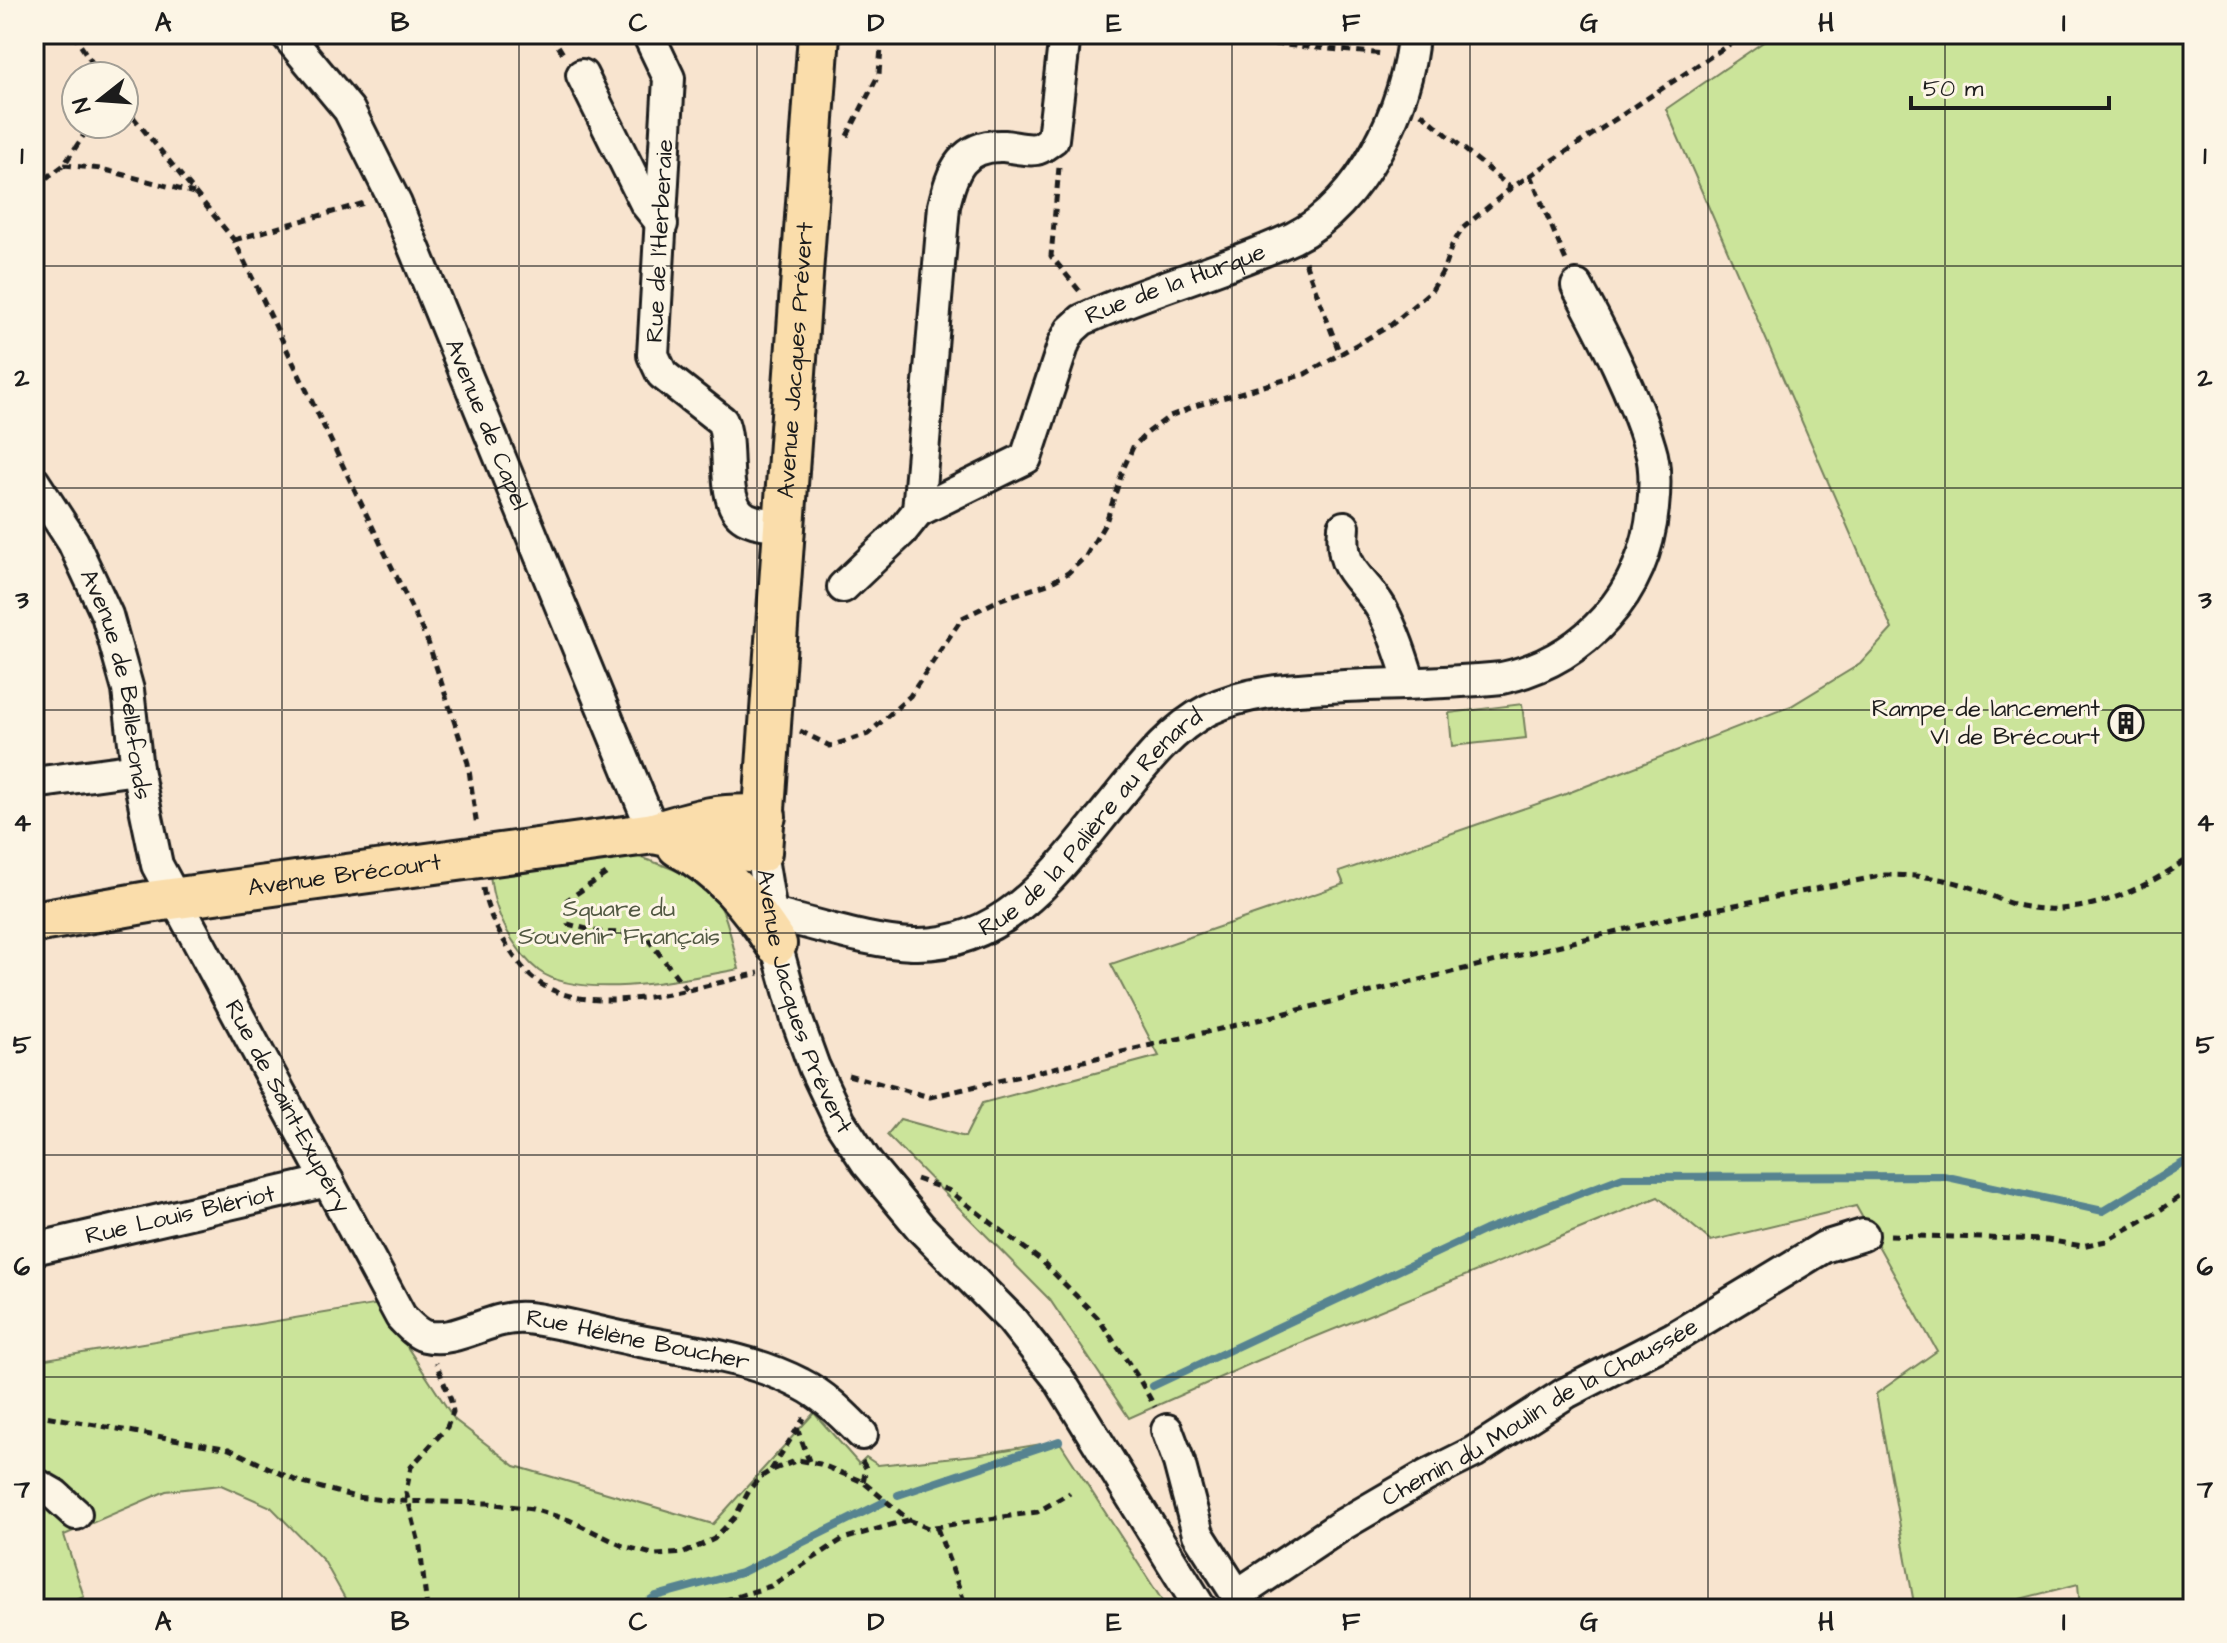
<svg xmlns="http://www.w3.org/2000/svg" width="2227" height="1643" font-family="'Architects Daughter',sans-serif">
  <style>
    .green { fill: #cbe49a; stroke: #74805b; stroke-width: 2 }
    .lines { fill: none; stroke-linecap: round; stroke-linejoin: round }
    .stream { stroke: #568390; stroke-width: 8 }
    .minor-casing { stroke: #1c1c1c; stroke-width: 36 }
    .major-casing { stroke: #1c1c1c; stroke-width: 46 }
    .path { stroke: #1c1c1c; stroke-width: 5; stroke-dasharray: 8 6; stroke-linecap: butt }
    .minor { stroke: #fcf5e5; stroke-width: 30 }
    .major { stroke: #faddab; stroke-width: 40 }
    .grid { fill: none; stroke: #1c1c1c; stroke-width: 2; stroke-opacity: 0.55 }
    .labels { text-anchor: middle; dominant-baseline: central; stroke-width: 6; stroke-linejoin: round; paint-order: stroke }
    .street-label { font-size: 24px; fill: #1c1c1c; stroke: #fcf5e5 }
    .poi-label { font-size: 24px; fill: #1c1c1c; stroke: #fcf5e5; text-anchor: end }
    .park-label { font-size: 24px; fill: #515842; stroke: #fcf5e5 }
    .neatline { fill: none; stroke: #1c1c1c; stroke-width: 3 }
    .grid-label { font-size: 26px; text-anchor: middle; font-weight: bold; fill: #1c1c1c }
  </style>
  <rect width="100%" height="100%" fill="#f8e4cf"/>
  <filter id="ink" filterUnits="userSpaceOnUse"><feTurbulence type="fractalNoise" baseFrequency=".0125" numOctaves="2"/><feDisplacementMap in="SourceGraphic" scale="16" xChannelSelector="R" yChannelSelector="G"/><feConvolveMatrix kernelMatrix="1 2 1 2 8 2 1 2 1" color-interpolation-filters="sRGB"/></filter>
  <g filter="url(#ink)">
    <!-- green -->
    <g class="green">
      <path d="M 1775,34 L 2193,34 L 2193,1609 L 2080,1609 L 2078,1584 L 1981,1609 L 1915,1609 L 1876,1394 L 1937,1351 L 1856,1206 L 1711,1241 L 1658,1197 L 1259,1360 L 1129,1418 L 1050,1300 L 887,1135 L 900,1119 L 965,1137 L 982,1103 L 1159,1056 L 1111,964 L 1344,884 L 1339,872 L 1563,795 L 1791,706 L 1860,664 L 1892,629 L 1666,109 Z"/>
      <path d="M 1522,704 L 1526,738 L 1452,746 L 1449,713 Z"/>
      <path d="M 638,857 C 671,867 710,880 724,914 C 731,932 734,951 739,969 C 690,978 582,1002 539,971 C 527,962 519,950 511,938 C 499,918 492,898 490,874 Z"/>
      <path d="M 379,1304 L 455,1420 L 515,1466 L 713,1524 L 814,1413 L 859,1464 L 866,1457 L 878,1465 L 975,1455 L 1059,1441 L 1167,1608 L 351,1609 L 324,1561 L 271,1507 L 221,1485 L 166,1491 L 64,1535 L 84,1597 L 52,1609 L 34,1609 L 34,1361 Z"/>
    </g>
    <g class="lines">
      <!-- stream -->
      <g class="stream">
        <path d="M 1153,1386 L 1485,1230 L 1623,1177 L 1943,1176 L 2103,1211 L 2193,1157"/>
        <path d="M 898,1495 L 1059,1441"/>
        <path d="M 637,1609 L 656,1596 L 741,1573 L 884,1502"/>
      </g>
      <defs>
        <g id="minor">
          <path id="s1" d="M 286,34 L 349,110 L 396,204 L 654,833"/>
          <path d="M 648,34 L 669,78 L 653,355 L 662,374 L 722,421 C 734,446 718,507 748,519 C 759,524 772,524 785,525"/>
          <path id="s2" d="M 1065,34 L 1053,139 C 1048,142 1042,148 1036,149 C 1027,151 1014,147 1004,146 C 962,144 952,171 944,206 L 918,511 L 1026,458 L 1064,343 L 1071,330 L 1082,320 C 1150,288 1225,270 1293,238 C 1360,206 1409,105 1413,34"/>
          <path d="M 582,75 L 646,204 L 662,224"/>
          <path id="s3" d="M 34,482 L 73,542 L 107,615 L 128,690 L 137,769 L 157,865 L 401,1317 C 408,1324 415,1333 425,1336 C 458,1344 491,1314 527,1318 C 563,1322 599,1333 635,1340 C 690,1351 750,1357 801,1384 C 825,1396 843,1415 862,1434"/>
          <path d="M 1344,527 C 1339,573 1361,574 1381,608 C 1394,632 1402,657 1410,683"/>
          <path d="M 843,587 L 902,531 L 918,511"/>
          <path d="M 34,783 L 137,769"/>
          <path id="s4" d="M 761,852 L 776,944 L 797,1020 L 814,1067 L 840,1122 L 867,1163 L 921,1228 L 1011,1319 L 1058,1378 L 1201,1609"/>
          <path id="s5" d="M 771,914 C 817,924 866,942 913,944 C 1008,947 1063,863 1117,798 C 1143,766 1171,729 1208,710 C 1251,689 1298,689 1345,686 C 1397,684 1450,683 1502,678 C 1585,660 1645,593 1653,508 C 1655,489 1656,466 1650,448 C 1634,394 1604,336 1577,286"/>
          <path id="s6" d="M 34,1249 L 328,1181"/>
          <path d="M 1167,1430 L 1179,1462 L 1198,1534 L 1246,1609"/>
          <path d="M 34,1483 L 55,1495 L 76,1514"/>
          <path id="s7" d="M 1237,1595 L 1342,1525 L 1426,1476 L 1474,1452 L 1566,1393 L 1673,1338 L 1824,1247 L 1863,1235"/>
        </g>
        <g id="major">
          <path id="s8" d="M 654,833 L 725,849 L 761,852 L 819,34"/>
          <path d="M 678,846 C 722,869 750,904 776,944"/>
          <path id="s9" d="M 34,922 L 149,902 L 654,833 C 697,820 719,813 765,816"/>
        </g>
      </defs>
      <!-- minor casing -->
      <use href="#minor" class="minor-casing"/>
      <!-- major casing -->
      <use href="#major" class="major-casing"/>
      <!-- path -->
      <g class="path">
        <path d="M 73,34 L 101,76"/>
        <path d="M 551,34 L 565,57"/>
        <path d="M 1162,34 L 1384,54"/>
        <path d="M 124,106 L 234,240 L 428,642 L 468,763 L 477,827"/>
        <path d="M 1421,113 L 1511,188"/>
        <path d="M 847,136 L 879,74 L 882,34"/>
        <path d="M 64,165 L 101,169 L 194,193"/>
        <path d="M 1059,167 L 1051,256 L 1082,294"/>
        <path d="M 1530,175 L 1567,263"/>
        <path d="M 34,187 L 64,165 L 91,124"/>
        <path d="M 234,240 L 368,202"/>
        <path d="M 1305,262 L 1340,354"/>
        <path d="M 800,731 L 830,746 L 868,734 L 910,696 L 962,618 L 1001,599 L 1048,584 L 1068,573 L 1086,556 L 1106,522 L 1124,467 L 1133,447 L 1147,433 L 1170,416 L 1198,405 L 1305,374 L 1391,325 L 1432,290 L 1443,271 L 1452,245 L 1463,228 L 1511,188 L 1745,34"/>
        <path d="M 606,874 L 567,900 L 568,924 L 598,932 L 644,934 L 687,990"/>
        <path d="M 483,888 C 486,908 496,928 506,944 C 514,957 525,973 538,982 C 594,1021 698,987 759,973"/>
        <path d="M 848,1075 L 930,1097 L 1254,1021 L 1670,918 L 1885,875 C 1912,875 1938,877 1964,885 C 1984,891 2001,902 2021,906 C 2082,919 2145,890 2193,855"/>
        <path d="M 916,1179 L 948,1190 L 1043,1262 L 1098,1318 L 1138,1377 L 1155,1407"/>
        <path d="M 1890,1235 L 2047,1240 L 2082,1246 L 2106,1241 L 2157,1212 L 2193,1188"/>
        <path d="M 34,1414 L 229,1449 L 299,1482 L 356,1497 L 394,1501 L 488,1503 L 532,1509 L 569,1520 L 623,1546 L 656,1555 L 684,1553 L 714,1539 L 735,1517 L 750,1489 L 759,1478 L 770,1471 L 798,1460 L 820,1464 L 863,1482 L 909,1520 L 928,1528 L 1037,1512 L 1070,1493"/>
        <path d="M 797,1428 L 809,1461"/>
        <path d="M 862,1461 L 866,1468 L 863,1482"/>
        <path d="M 771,1470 L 804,1418"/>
        <path d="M 937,1528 L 967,1609"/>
        <path d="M 427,1609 L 420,1547 L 406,1492 L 411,1467 L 447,1427 L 453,1412 L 451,1400 L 436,1363"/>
        <path d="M 697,1609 L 771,1586 L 843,1539 L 908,1520"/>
      </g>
      <!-- minor -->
      <use href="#minor" class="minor"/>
      <!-- major -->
      <use href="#major" class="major"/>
    </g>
  </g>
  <!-- grid -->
  <path class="grid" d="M 282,34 L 282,1609M 519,34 L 519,1609M 757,34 L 757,1609M 995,34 L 995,1609M 1232,34 L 1232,1609M 1470,34 L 1470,1609M 1708,34 L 1708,1609M 1945,34 L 1945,1609M 34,266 L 2193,266M 34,488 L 2193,488M 34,710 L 2193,710M 34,933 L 2193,933M 34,1155 L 2193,1155M 34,1377 L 2193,1377"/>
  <!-- icons -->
  <defs>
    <symbol id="building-ring" viewBox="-11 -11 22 22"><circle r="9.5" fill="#fcf5e5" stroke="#1c1c1c" stroke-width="1.5"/><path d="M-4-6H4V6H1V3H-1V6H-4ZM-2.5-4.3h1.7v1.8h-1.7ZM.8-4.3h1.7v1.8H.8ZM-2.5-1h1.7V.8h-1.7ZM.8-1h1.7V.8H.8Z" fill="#1c1c1c"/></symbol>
  </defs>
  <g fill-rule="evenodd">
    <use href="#building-ring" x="2106" y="703" width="40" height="40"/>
  </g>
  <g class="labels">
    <!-- street labels -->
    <g class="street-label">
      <text transform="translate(660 241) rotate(-87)">Rue de l'Herberaie</text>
      <text stroke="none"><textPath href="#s2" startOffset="930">Rue de la Hurque</textPath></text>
      <text stroke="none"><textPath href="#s8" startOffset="602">Avenue Jacques Prévert</textPath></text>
      <text stroke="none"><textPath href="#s1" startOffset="442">Avenue de Capel</textPath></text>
      <text stroke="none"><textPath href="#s3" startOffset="222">Avenue de Bellefonds</textPath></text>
      <text stroke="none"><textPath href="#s5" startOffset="370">Rue de la Palière au Renard</textPath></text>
      <text stroke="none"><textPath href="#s9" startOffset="314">Avenue Brécourt</textPath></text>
      <text stroke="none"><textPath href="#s4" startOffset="156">Avenue Jacques Prévert</textPath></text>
      <text stroke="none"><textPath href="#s3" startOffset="682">Rue de Saint-Exupéry</textPath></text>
      <text stroke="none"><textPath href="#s6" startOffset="150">Rue Louis Blériot</textPath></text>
      <text stroke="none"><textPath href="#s3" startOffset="1170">Rue Hélène Boucher</textPath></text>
      <text stroke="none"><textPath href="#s7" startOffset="354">Chemin du Moulin de la Chaussée</textPath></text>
    </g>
    <!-- poi labels -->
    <g class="poi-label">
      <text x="2100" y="709">Rampe de lancement<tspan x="2100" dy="28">V1 de Brécourt</tspan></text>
    </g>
    <!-- park labels -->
    <g class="park-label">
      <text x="619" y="909">Square du<tspan x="619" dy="28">Souvenir Français</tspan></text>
    </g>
  </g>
  <!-- margin -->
  <rect width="2227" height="1643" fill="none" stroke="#fcf5e5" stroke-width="88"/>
  <!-- north arrow -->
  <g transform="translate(100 100) rotate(253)"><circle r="38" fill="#fcf5e5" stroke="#a29e95" stroke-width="2"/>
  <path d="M0-6L14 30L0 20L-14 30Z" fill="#1c1c1c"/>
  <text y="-12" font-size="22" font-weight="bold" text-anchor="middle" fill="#1c1c1c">N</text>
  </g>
  <!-- scale -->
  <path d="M1911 96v12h198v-12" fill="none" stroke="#1c1c1c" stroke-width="4"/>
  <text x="1923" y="96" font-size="24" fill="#1c1c1c" stroke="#fcf5e5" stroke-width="6" paint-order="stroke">50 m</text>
  <rect x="44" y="44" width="2139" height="1555" class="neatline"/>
  <g class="grid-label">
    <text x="163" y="31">A</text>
    <text x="400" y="31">B</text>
    <text x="638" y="31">C</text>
    <text x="876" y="31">D</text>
    <text x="1114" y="31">E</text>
    <text x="1351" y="31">F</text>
    <text x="1589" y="31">G</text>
    <text x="1826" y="31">H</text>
    <text x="2064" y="31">I</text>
    <text x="22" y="164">1</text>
    <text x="2205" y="164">1</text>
    <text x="22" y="386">2</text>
    <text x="2205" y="386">2</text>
    <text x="22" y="608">3</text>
    <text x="2205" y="608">3</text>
    <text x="22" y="831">4</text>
    <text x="2205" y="831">4</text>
    <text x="22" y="1053">5</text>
    <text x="2205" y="1053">5</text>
    <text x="22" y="1275">6</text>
    <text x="2205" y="1275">6</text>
    <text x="22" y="1497">7</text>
    <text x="2205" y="1497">7</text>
    <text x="163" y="1630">A</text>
    <text x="400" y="1630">B</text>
    <text x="638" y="1630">C</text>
    <text x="876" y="1630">D</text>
    <text x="1114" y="1630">E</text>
    <text x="1351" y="1630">F</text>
    <text x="1589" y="1630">G</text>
    <text x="1826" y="1630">H</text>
    <text x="2064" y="1630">I</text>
  </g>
</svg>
